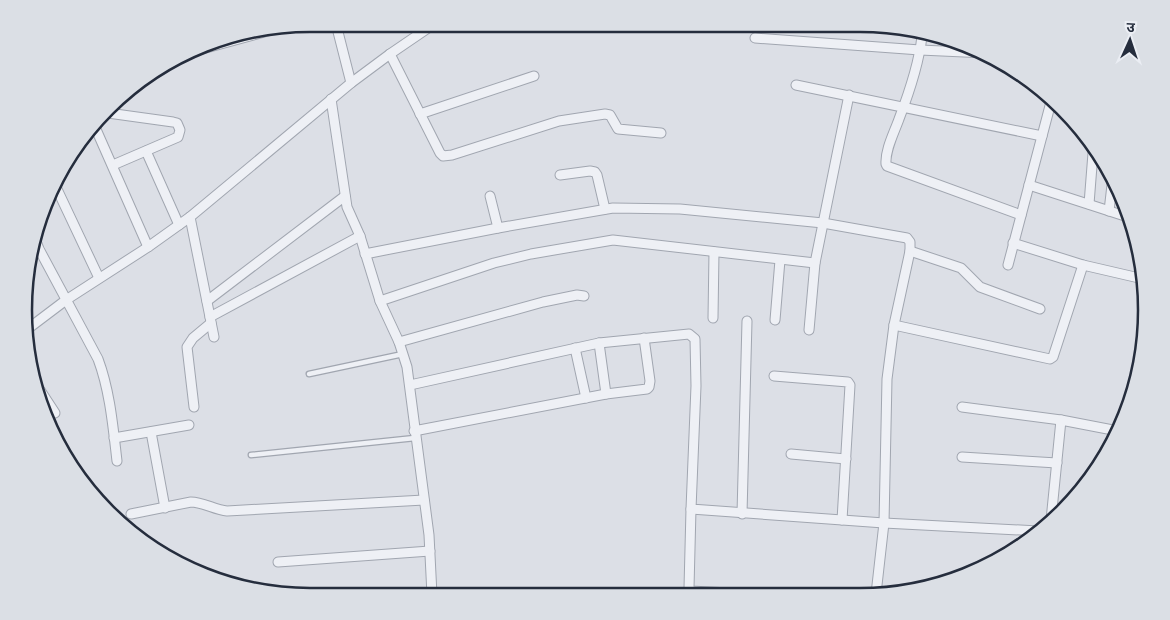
<svg xmlns="http://www.w3.org/2000/svg" width="1170" height="620" font-family="'Fira Sans Condensed','Noto Sans Devanagari',sans-serif">
  <style>
    .lines { fill: none; stroke-linecap: round; stroke-linejoin: round }
    .service-casing { stroke: #a1a6b0; stroke-width: 7 }
    .minor-casing { stroke: #a1a6b0; stroke-width: 11 }
    .service { stroke: #eef0f5; stroke-width: 4.5 }
    .minor { stroke: #eef0f5; stroke-width: 9 }
    .rim { fill: none; stroke: #252d3d; stroke-width: 2.5 }
  </style>
  <rect width="100%" height="100%" fill="#dcdfe6"/>
  <g class="lines">
    <defs>
      <g id="service">
        <path d="M 309,374 L 403,354"/>
        <path d="M 251,455 L 415,438"/>
      </g>
      <g id="minor">
        <path d="M 336,24 L 351,83"/>
        <path d="M 825,26 L 825,24"/>
        <path d="M 922,36 C 919,64 909,93 899,119 C 894,133 885,150 886,164 L 887,166 L 1021,215"/>
        <path d="M 755,38 L 920,50 L 986,53"/>
        <path d="M 195,51 L 268,31"/>
        <path d="M 390,54 L 440,153 L 443,156 L 452,155 L 559,121 L 605,114 L 610,115 L 618,129 L 661,133"/>
        <path d="M 796,85 L 1042,136"/>
        <path d="M 331,99 L 347,207 L 360,236 L 380,301 L 399,342 L 407,367 L 429,535 L 432,595"/>
        <path d="M 108,113 L 173,122 L 177,123 L 180,130 L 178,137 L 113,165"/>
        <path d="M 420,114 L 534,76"/>
        <path d="M 95,127 L 148,247"/>
        <path d="M 146,151 L 179,225"/>
        <path d="M 560,175 L 590,171 L 595,172 L 597,175 L 605,209"/>
        <path d="M 1029,185 L 1131,218"/>
        <path d="M 56,187 L 99,278"/>
        <path d="M 490,196 L 498,228"/>
        <path d="M 1089,204 L 1093,153"/>
        <path d="M 1109,211 L 1112,185"/>
        <path d="M 190,217 L 214,337"/>
        <path d="M 34,236 L 39,249 L 98,359 C 110,391 113,427 117,461"/>
        <path d="M 1013,243 L 1083,265 L 1139,278"/>
        <path d="M 910,251 L 961,268 L 980,287 L 1040,309"/>
        <path d="M 365,254 L 498,228 L 613,208 L 680,209 L 823,223 L 907,238 L 910,242 L 910,251 L 894,325 L 887,379 L 884,523 L 876,594"/>
        <path d="M 1008,265 L 1051,102"/>
        <path d="M 207,301 L 345,196"/>
        <path d="M 380,301 L 494,263 L 531,254 L 613,240 L 815,263"/>
        <path d="M 210,317 L 360,236"/>
        <path d="M 713,318 L 714,252"/>
        <path d="M 775,320 L 780,260"/>
        <path d="M 894,325 L 1050,359 L 1053,357 L 1083,265"/>
        <path d="M 809,330 L 815,263 L 849,95"/>
        <path d="M 25,331 L 66,300 L 148,247 L 190,217 L 351,83 L 390,54 L 434,24"/>
        <path d="M 399,342 L 543,302 L 577,295 L 584,296"/>
        <path d="M 599,343 L 606,394"/>
        <path d="M 1141,345 L 1145,323"/>
        <path d="M 575,348 L 586,398"/>
        <path d="M 774,376 L 848,382 L 850,385 L 842,520"/>
        <path d="M 410,385 L 599,343 L 689,334 L 695,339 L 696,386 L 691,509 L 884,523 L 1038,531"/>
        <path d="M 38,387 L 55,413"/>
        <path d="M 194,407 L 187,347 L 193,338 L 211,323"/>
        <path d="M 962,407 L 1061,420"/>
        <path d="M 414,431 L 606,394 L 647,389 L 649,387 L 650,381 L 644,338"/>
        <path d="M 151,432 L 165,508"/>
        <path d="M 114,438 L 189,425"/>
        <path d="M 791,454 L 846,459"/>
        <path d="M 962,457 L 1057,463"/>
        <path d="M 691,509 L 689,588 L 691,591 L 748,594"/>
        <path d="M 1053,509 L 1063,510"/>
        <path d="M 131,514 L 191,502 C 203,502 215,510 227,511 L 424,500"/>
        <path d="M 742,514 L 747,321"/>
        <path d="M 1051,520 L 1061,420 L 1118,431"/>
        <path d="M 278,562 L 430,551"/>
      </g>
    </defs>
    <!-- service casing -->
    <use href="#service" class="service-casing"/>
    <!-- minor casing -->
    <use href="#minor" class="minor-casing"/>
    <!-- service -->
    <use href="#service" class="service"/>
    <!-- minor -->
    <use href="#minor" class="minor"/>
  </g>
  <!-- crop -->
  <path d="M0 0H1170V620H0ZM310 32H860A278 278 0 0 1 1138 310V310A278 278 0 0 1 860 588H310A278 278 0 0 1 32 310V310A278 278 0 0 1 310 32Z" fill="#dbdfe5" fill-rule="evenodd"/>
  <path class="rim" d="M310 32H860A278 278 0 0 1 1138 310V310A278 278 0 0 1 860 588H310A278 278 0 0 1 32 310V310A278 278 0 0 1 310 32Z"/>
  <!-- north arrow -->
  <g transform="translate(1130 40) rotate(3)" stroke="#ebeef4" stroke-width="4" paint-order="stroke">
  <path d="M0-4L9 19L0 12L-9 19Z" fill="#252d3d"/>
  <text y="-8" font-size="14" font-weight="bold" text-anchor="middle" fill="#252d3d">उ</text>
  </g>
</svg>
